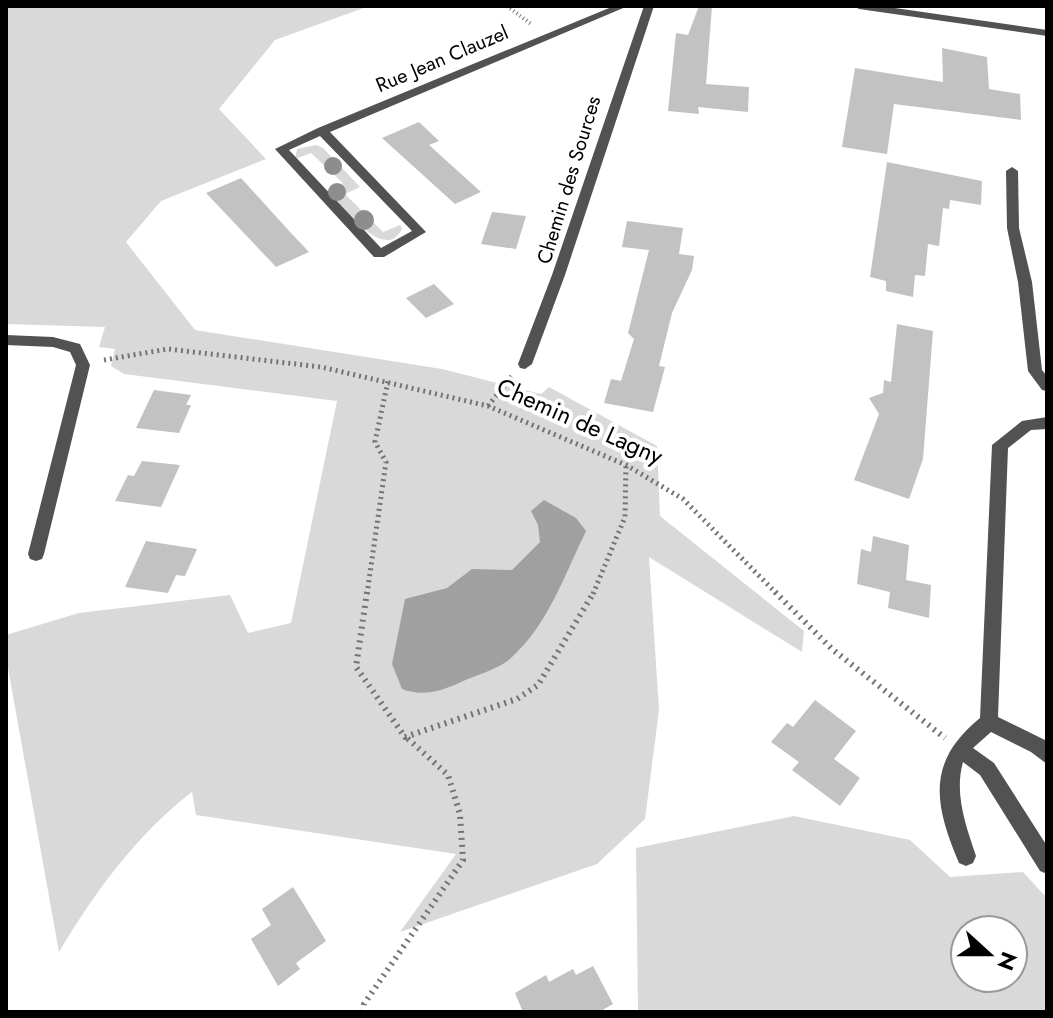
<svg xmlns="http://www.w3.org/2000/svg" width="1053" height="1018" font-family="Jost,sans-serif">
  <style>
    .green { fill: #d9d9d9; fill-rule: evenodd }
    .water { fill: #a0a0a0 }
    .building { fill: #c2c2c2 }
    .lines { fill: none; stroke-linecap: round; stroke-linejoin: round }
    .path-far2 { stroke: #747474; stroke-width: 4; stroke-dasharray: 1 3; stroke-linecap: butt }
    .path-far1 { stroke: #747474; stroke-width: 5; stroke-dasharray: 2 4; stroke-linecap: butt }
    .path { stroke: #747474; stroke-width: 6; stroke-dasharray: 2 5; stroke-linecap: butt }
    .street { fill: #525252; fill-rule: evenodd }
    .tree { fill: #8d8d8d }
    .labels { text-anchor: middle; dominant-baseline: central; stroke-width: 8; stroke-linejoin: round; paint-order: stroke }
    .far-street-label { font-size: 20px; fill: #000; stroke: #fff }
    .street-label { font-size: 24px; fill: #000; stroke: #fff }
  </style>
  <rect width="100%" height="100%" fill="#fff"/>
  <!-- green -->
  <g class="green">
    <path d="M 6,6 L 369,6 L 275,40 L 219,109 L 266,159 L 161,201 L 126,242 L 195,330 L 442,369 L 541,394 L 549,387 L 657,446 L 660,516 L 804,631 L 802,652 L 649,557 L 659,710 L 645,819 L 597,864 L 400,932 L 456,854 L 196,815 L 192,792 C 137,834 95,892 59,952 L 6,657 L 6,635 L 79,613 L 230,595 L 248,633 L 291,623 L 337,401 L 124,374 L 111,366 L 115,349 L 99,347 L 105,327 L 6,324 Z"/>
    <path d="M 316,145 L 323,148 L 360,187 L 345,194 L 383,232 L 400,225 L 402,229 C 384,264 343,206 328,191 L 343,183 L 311,153 L 295,159 L 297,149 Z"/>
    <path d="M 794,816 L 910,840 L 950,877 L 1023,872 L 1047,898 L 1047,1012 L 638,1012 L 636,848 ZM 1013,930 L 1013,978 L 965,978 L 965,930 Z"/>
  </g>
  <!-- water -->
  <path class="water" d="M 544,500 L 576,518 L 586,531 C 565,574 548,625 511,658 C 499,669 476,675 461,682 C 442,691 422,697 402,689 L 392,664 L 405,599 L 447,588 L 472,569 L 512,570 L 540,542 L 538,525 L 531,511 Z"/>
  <!-- building -->
  <g class="building">
    <path d="M 699,6 L 712,6 L 706,84 L 749,87 L 748,112 L 698,107 L 699,114 L 668,111 L 676,33 L 688,35 Z"/>
    <path d="M 942,48 L 987,57 L 989,89 L 1020,94 L 1021,120 L 894,104 L 887,154 L 842,147 L 855,68 L 943,82 Z"/>
    <path d="M 419,122 L 439,141 L 429,145 L 481,192 L 455,204 L 382,138 Z"/>
    <path d="M 887,162 L 982,181 L 981,205 L 950,200 L 949,209 L 943,208 L 939,246 L 928,244 L 925,276 L 915,275 L 913,297 L 886,291 L 886,281 L 870,277 Z"/>
    <path d="M 241,178 L 291,233 L 309,252 L 276,267 L 206,193 Z"/>
    <path d="M 492,212 L 526,216 L 516,249 L 481,244 Z"/>
    <path d="M 627,221 L 683,228 L 679,254 L 694,256 L 692,270 L 672,313 L 659,366 L 665,367 L 653,412 L 604,403 L 611,379 L 621,381 L 634,339 L 628,333 L 649,250 L 622,247 Z"/>
    <path d="M 434,284 L 454,304 L 426,318 L 406,298 Z"/>
    <path d="M 897,324 L 933,331 L 923,459 L 909,499 L 854,480 L 879,414 L 869,398 L 883,393 L 884,380 L 891,382 Z"/>
    <path d="M 154,390 L 191,395 L 186,405 L 191,405 L 179,433 L 136,428 Z"/>
    <path d="M 142,461 L 180,465 L 161,507 L 115,501 L 128,475 L 134,476 Z"/>
    <path d="M 873,536 L 909,545 L 906,580 L 931,585 L 929,618 L 888,608 L 890,592 L 857,584 L 861,549 L 871,552 Z"/>
    <path d="M 146,541 L 197,549 L 185,576 L 176,575 L 168,593 L 125,587 Z"/>
    <path d="M 815,700 L 856,731 L 834,759 L 860,778 L 840,806 L 792,770 L 799,762 L 771,742 L 787,723 L 793,727 Z"/>
    <path d="M 293,887 L 326,941 L 296,963 L 300,969 L 278,986 L 251,939 L 271,925 L 262,909 Z"/>
    <path d="M 593,966 L 613,1004 L 599,1012 L 523,1012 L 515,993 L 546,975 L 549,982 L 573,969 L 576,975 Z"/>
  </g>
  <g class="lines">
    <!-- path-far2 -->
    <path class="path-far2" d="M 507,6 L 531,24"/>
    <!-- path-far1 -->
    <g class="path-far1">
      <path d="M 104,360 L 168,349 L 321,367 L 488,406 L 626,465 L 683,499 L 777,594"/>
      <path d="M 488,406 L 512,376"/>
      <path d="M 367,594 L 386,462 L 375,442 L 388,381"/>
      <path d="M 593,594 L 625,517 L 626,465"/>
    </g>
    <!-- path -->
    <g class="path">
      <path d="M 367,592 L 356,667 L 405,737 L 517,699 L 538,685 L 594,592"/>
      <path d="M 775,592 L 832,649 L 945,738"/>
      <path d="M 363,1012 L 364,1004 L 463,860 L 460,814 L 448,775 L 406,737"/>
    </g>
    <!-- street -->
    <g class="street">
      <path d="M 614,6 L 628,6 L 330,132 L 426,232 L 384,257 L 374,257 L 275,149 L 318,128 ZM 320,136 L 412,231 L 381,248 L 289,150 Z"/>
      <path d="M 644,6 L 654,6 L 565,275 L 532,364 L 525,369 L 520,368 L 518,364 L 552,275 Z"/>
      <path d="M 854,6 L 881,6 L 1047,30 L 1047,36 L 859,9 Z"/>
      <path d="M 1012,167 L 1018,171 L 1019,228 L 1032,282 L 1042,370 L 1047,376 L 1047,391 L 1042,390 L 1028,371 L 1018,282 L 1007,228 L 1006,171 Z"/>
      <path d="M 6,335 L 53,337 L 80,344 L 90,365 L 44,554 L 42,559 L 36,561 L 30,559 L 28,554 L 76,365 L 70,352 L 53,347 L 6,345 Z"/>
      <path d="M 1047,417 L 1047,429 L 1031,430 L 1008,448 L 998,717 L 1045,740 L 1047,742 L 1047,764 L 1031,752 L 991,732 L 973,748 L 994,763 L 1047,846 L 1047,874 L 1040,871 L 980,775 L 963,762 C 954,794 966,826 976,856 L 973,863 L 966,866 L 959,863 C 934,804 926,762 980,718 L 992,445 L 1022,421 Z"/>
    </g>
  </g>
  <!-- trees -->
  <g class="tree">
    <circle cx="333" cy="166" r="9"/>
    <circle cx="337" cy="192" r="9"/>
    <circle cx="364" cy="220" r="10"/>
  </g>
  <g class="labels">
    <!-- far-street labels -->
    <g class="far-street-label">
      <text transform="translate(442 59) rotate(-23)">Rue Jean Clauzel</text>
      <text transform="translate(569 180) rotate(-73)">Chemin des Sources</text>
    </g>
    <!-- street labels -->
    <g class="street-label">
      <text transform="translate(580 421) rotate(24)">Chemin de Lagny</text>
    </g>
  </g>
  <!-- border -->
  <rect width="1053" height="1018" fill="none" stroke="#000000" stroke-width="16"/>
  <!-- north arrow -->
  <g transform="translate(989 954) rotate(111)"><circle r="38" fill="#ffffff" stroke="#999999" stroke-width="2"/>
  <path d="M0-6L14 30L0 20L-14 30Z" fill="#000000"/>
  <text y="-12" font-size="22" font-weight="bold" text-anchor="middle" fill="#000000">N</text>
  </g>
</svg>
